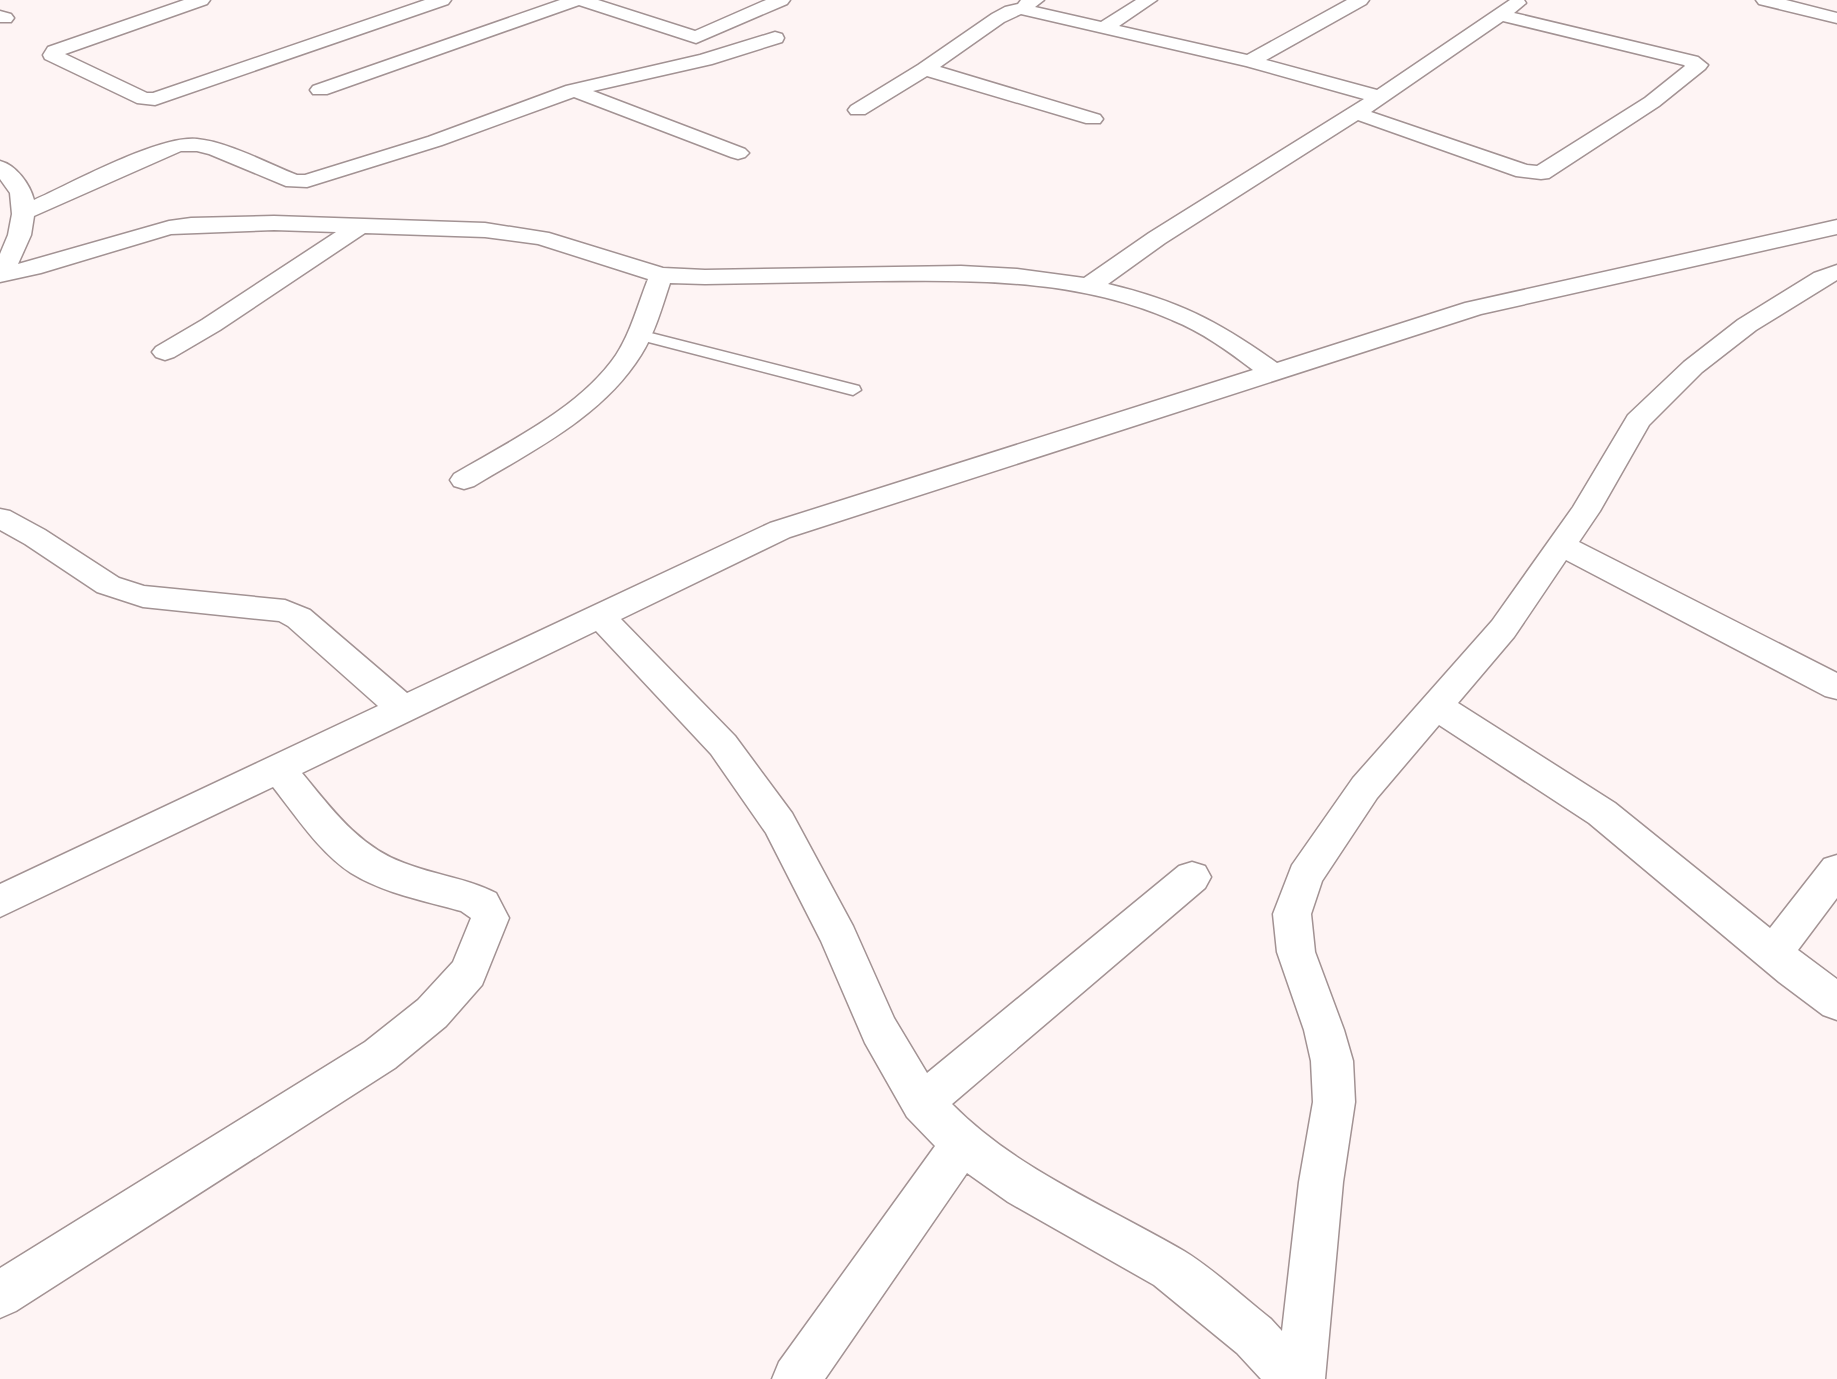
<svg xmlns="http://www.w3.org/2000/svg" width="1837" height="1379" font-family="'Noto Serif',serif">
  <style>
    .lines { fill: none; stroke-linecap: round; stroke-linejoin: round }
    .service-casing { stroke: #a29293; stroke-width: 3 }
    .minor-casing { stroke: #a29293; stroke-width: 3 }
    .service { fill: #fff; fill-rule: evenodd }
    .minor { fill: #fff; fill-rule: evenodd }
  </style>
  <rect width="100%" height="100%" fill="#fef4f4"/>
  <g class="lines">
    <defs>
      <path id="service" d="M 639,330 L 859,386 L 861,390 L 853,395 L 633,338 L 631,335 L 633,332 Z"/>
      <g id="minor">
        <path d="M 184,0 L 210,0 L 207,4 L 65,54 L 147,93 L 153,93 L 425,0 L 451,0 L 448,4 L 155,105 L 137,103 L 45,59 L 43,55 L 48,47 Z"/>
        <path d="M 560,0 L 598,0 L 695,31 L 766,0 L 790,0 L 787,4 L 696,43 L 579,5 L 327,94 L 313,94 L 310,90 L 313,86 Z"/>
        <path d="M 1021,0 L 1044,0 L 1035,7 L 1101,22 L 1136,0 L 1157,0 L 1119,26 L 1247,55 L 1347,0 L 1369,0 L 1366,4 L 1266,60 L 1377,90 L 1510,0 L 1524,0 L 1526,3 L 1514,13 L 1698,57 L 1708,65 L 1705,69 L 1659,106 L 1549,178 L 1541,179 L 1516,176 L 1358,120 L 1165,243 L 1108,284 C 1179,301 1218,321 1277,363 L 1465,303 L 1837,220 L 1837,234 L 1481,314 L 790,537 L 621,619 L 735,736 L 792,813 L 853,926 L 894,1018 L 927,1073 L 1179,866 L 1192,862 L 1205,866 L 1211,877 L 1205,888 L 952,1104 C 1017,1170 1105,1205 1184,1251 C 1215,1270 1243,1297 1271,1319 L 1282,1331 L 1299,1182 L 1313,1102 L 1311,1061 L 1304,1030 L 1277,952 L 1273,914 L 1292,865 L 1353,778 L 1492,621 L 1573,507 L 1628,415 L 1684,362 L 1738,320 L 1814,273 L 1837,265 L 1837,280 L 1756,330 L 1702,372 L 1649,425 L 1600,511 L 1579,542 L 1837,673 L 1837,699 L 1825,696 L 1566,560 L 1514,637 L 1458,703 L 1615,803 L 1770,928 L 1824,859 L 1837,855 L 1837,898 L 1798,950 L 1837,979 L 1837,1020 L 1823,1015 L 1779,982 L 1589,823 L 1439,725 L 1377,798 L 1322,881 L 1311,914 L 1315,952 L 1344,1030 L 1353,1061 L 1355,1102 L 1343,1182 L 1325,1379 L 1261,1379 L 1237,1353 L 1154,1285 L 1008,1202 L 967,1173 L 825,1379 L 772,1379 L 779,1362 L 935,1146 L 907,1117 L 865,1043 L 821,941 L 766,833 L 711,754 L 596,631 L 302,773 C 331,808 359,847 404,863 C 434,875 467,878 496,893 L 509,918 L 482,985 L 446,1026 L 395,1068 L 16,1311 L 0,1318 L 0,1268 L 365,1042 L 418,1000 L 453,962 L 471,918 L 461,911 C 425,901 383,893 351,873 C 319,852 296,816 273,787 L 0,917 L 0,884 L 378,706 L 288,626 L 279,621 L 143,607 L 97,592 L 25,544 L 0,530 L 0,509 L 10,511 L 45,530 L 119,578 L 144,586 L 285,600 L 310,610 L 407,693 L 770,523 L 1253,370 C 1228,351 1202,332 1172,320 C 1079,279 978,280 878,281 C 820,282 763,283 705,284 L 670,283 C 662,307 655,333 641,355 C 603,416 534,450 474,486 L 464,489 L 454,486 L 450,480 L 454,474 C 508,442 580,408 616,355 C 631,332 638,304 648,279 L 538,244 L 485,237 L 365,233 L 220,330 L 174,357 L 165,360 L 156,357 L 152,352 L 156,347 L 202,320 L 336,232 L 274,230 L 171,234 L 41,273 L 0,282 L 0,254 L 8,235 L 12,214 L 10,193 L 0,179 L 0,161 C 16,165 30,184 34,200 C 72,183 159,135 197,139 C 228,142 267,163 297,175 L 305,175 L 428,137 L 566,86 L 700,55 L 775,32 L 782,34 L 784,38 L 782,42 L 712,64 L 593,91 L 745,149 L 749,153 L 745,157 L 738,159 L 731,157 L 574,97 L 442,145 L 307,187 L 286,186 L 209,154 L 197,151 L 181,151 L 34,216 L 31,235 L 18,264 L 169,221 L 191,218 L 274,216 L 485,223 L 549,233 L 663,268 L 705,270 L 961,266 L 1017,269 L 1084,278 L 1149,233 L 1364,99 L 1246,66 L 1021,14 L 1004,22 L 940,67 L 1100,115 L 1103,119 L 1100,123 L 1086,123 L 927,76 L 865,114 L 851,114 L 848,110 L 851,106 L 918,65 L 992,14 L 1005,7 L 1018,4 ZM 1503,21 L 1684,65 L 1685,66 L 1645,98 L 1537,166 L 1527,165 L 1371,112 Z"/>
        <path d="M 1756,0 L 1786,0 L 1837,13 L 1837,23 L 1759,4 Z"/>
        <path d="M 0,11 L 11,14 L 14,18 L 11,22 L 0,22 Z"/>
      </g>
    </defs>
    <!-- service casing -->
    <use href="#service" class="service-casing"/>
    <!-- minor casing -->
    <use href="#minor" class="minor-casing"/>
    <!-- service -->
    <use href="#service" class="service"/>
    <!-- minor -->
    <use href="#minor" class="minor"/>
  </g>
</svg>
